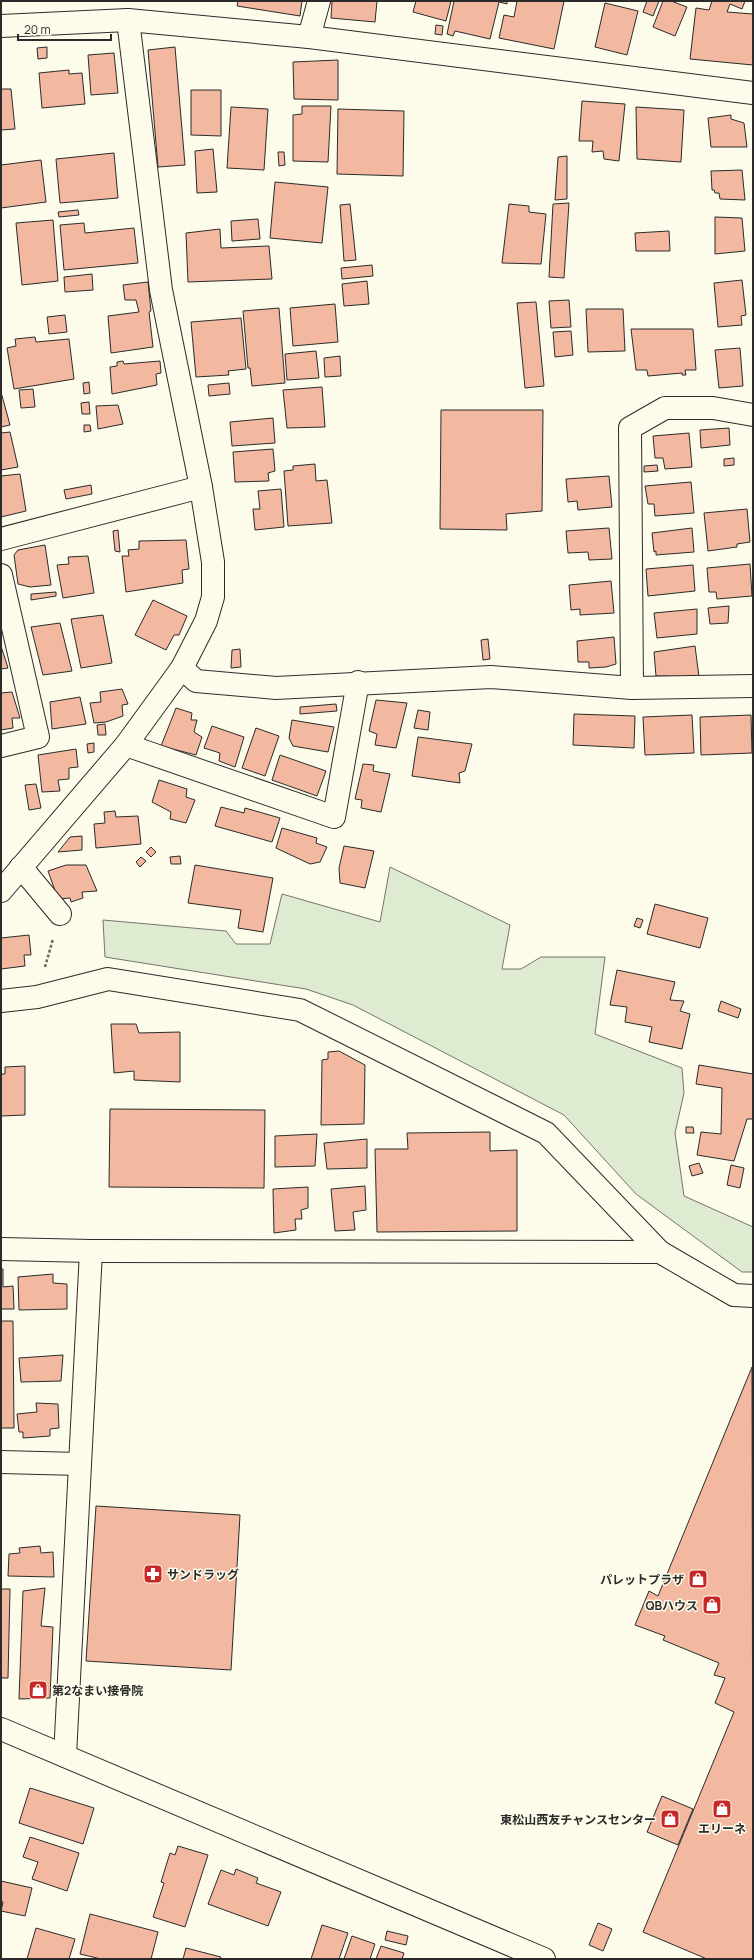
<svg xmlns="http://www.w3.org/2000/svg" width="754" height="1960" font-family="Manrope,'Noto Sans JP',sans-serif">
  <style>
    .green { fill: #deebd1; stroke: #74746e }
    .building { fill: #f2b8a0; stroke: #2b2b2b }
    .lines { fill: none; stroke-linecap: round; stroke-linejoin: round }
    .minor-casing { stroke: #2b2b2b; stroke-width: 24 }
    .path { stroke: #6a6964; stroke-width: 2.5; stroke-dasharray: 3 2; stroke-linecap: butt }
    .minor { stroke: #fdfbea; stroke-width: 22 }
    .labels { text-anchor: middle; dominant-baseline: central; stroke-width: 3; stroke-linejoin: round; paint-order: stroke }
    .poi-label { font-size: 12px; font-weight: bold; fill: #2b2b2b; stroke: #fdfbea; text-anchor: end }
  </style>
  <rect width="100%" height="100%" fill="#fdfbea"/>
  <!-- green -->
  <path class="green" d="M 390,867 L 510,925 L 502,969 L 521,969 L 541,957 L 605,957 L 595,1034 L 682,1068 L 684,1093 L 675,1133 L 684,1196 L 753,1227 L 753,1272 L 742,1272 L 636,1194 L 564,1115 L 353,1005 L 306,989 L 105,957 L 103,920 L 226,931 L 236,944 L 270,944 L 282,894 L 380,922 Z"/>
  <!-- building -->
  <g class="building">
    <path d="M 238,1 L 302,1 L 300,16 L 237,6 Z"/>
    <path d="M 332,1 L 377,1 L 375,22 L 331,18 Z"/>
    <path d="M 416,1 L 451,1 L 446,21 L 413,12 Z"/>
    <path d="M 454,1 L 507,1 L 507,4 L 499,2 L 490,39 L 455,31 L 453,36 L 447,34 Z"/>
    <path d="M 517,1 L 564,1 L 554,49 L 499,38 L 504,15 L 514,17 Z"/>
    <path d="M 647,1 L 659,1 L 653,16 L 643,12 Z"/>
    <path d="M 663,1 L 671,1 L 687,7 L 675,36 L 653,27 Z"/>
    <path d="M 712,1 L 745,1 L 742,9 L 730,4 L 727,12 L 753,14 L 753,65 L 690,59 L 696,8 L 709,10 Z"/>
    <path d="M 605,3 L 638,11 L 627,55 L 595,47 Z"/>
    <path d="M 436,25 L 443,26 L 442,35 L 435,34 Z"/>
    <path d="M 47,47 L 47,58 L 38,59 L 37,48 Z"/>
    <path d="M 175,47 L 185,165 L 158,167 L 148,50 Z"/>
    <path d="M 114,53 L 118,93 L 91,95 L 88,55 Z"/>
    <path d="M 338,60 L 338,100 L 294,99 L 293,62 Z"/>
    <path d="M 69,70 L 69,74 L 82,73 L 85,104 L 42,108 L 39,73 Z"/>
    <path d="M 1,89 L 11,89 L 15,129 L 1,130 Z"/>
    <path d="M 191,90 L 221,90 L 221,136 L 191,135 Z"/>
    <path d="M 582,101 L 625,104 L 619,161 L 604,159 L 603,151 L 592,152 L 593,141 L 579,141 Z"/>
    <path d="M 302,106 L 331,106 L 328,162 L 293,161 L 293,115 L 302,114 Z"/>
    <path d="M 231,107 L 268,109 L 264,170 L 227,168 Z"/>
    <path d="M 636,107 L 684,110 L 681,162 L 637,159 Z"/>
    <path d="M 338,109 L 404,111 L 403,176 L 337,174 Z"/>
    <path d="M 731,115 L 731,119 L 744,123 L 747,147 L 711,147 L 708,118 Z"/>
    <path d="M 213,149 L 217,192 L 197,193 L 195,151 Z"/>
    <path d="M 278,152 L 284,152 L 285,165 L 279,166 Z"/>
    <path d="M 114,153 L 118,198 L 60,203 L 56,159 Z"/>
    <path d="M 567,156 L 567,199 L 555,200 L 558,157 Z"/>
    <path d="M 41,160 L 46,202 L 1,208 L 1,165 Z"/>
    <path d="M 742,170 L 745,200 L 720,199 L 719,193 L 715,193 L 714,190 L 712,190 L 711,171 Z"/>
    <path d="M 275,182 L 328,187 L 322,243 L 270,238 Z"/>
    <path d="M 569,203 L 564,278 L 549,277 L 553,204 Z"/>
    <path d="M 350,204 L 356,260 L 344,261 L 340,205 Z"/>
    <path d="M 509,204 L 529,206 L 529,212 L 546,214 L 541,264 L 502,263 Z"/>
    <path d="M 78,210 L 79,215 L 59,217 L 58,212 Z"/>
    <path d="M 715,217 L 742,218 L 745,251 L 715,254 Z"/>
    <path d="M 258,219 L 260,239 L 232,241 L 231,221 Z"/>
    <path d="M 53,220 L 58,281 L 22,285 L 16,223 Z"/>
    <path d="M 84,223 L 85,233 L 134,228 L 138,263 L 64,270 L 60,225 Z"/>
    <path d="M 220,229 L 221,248 L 269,246 L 272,279 L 188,282 L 186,233 Z"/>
    <path d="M 669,231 L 670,251 L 636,251 L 635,233 Z"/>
    <path d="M 372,265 L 373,276 L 342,279 L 341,268 Z"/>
    <path d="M 92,274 L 93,290 L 65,292 L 64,277 Z"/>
    <path d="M 742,280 L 746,315 L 741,316 L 742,325 L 718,327 L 714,283 Z"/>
    <path d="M 367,281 L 369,304 L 344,306 L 342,284 Z"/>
    <path d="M 148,282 L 151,311 L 149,312 L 153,347 L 111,353 L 108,316 L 139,312 L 136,300 L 125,300 L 123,285 Z"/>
    <path d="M 569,300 L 571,327 L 551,328 L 549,301 Z"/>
    <path d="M 536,302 L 544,386 L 525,388 L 517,303 Z"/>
    <path d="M 335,304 L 338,342 L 293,346 L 290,308 Z"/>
    <path d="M 279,308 L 285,383 L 252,386 L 250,368 L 248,368 L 243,311 Z"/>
    <path d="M 586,309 L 623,309 L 625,351 L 588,352 Z"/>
    <path d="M 65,315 L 67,332 L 49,334 L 47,317 Z"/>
    <path d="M 241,318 L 246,369 L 228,371 L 229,375 L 196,377 L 191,322 Z"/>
    <path d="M 631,329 L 693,329 L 696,370 L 685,370 L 686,375 L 682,375 L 682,373 L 648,376 L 647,370 L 636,370 Z"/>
    <path d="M 571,331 L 573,355 L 555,357 L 553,332 Z"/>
    <path d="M 35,337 L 36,342 L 69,339 L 74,379 L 14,389 L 7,348 L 16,346 L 15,339 Z"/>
    <path d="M 740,348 L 743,386 L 719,388 L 715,350 Z"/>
    <path d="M 316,351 L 319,378 L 287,380 L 285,354 Z"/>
    <path d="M 340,356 L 341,376 L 325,377 L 324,358 Z"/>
    <path d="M 123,361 L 124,364 L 160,361 L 161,373 L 156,374 L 157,385 L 112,394 L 110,367 L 117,366 L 117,362 Z"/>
    <path d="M 89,382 L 90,393 L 84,394 L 83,383 Z"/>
    <path d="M 229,383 L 230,394 L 209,396 L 208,385 Z"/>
    <path d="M 322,387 L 325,427 L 287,428 L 283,390 Z"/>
    <path d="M 33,389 L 35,407 L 21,408 L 19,390 Z"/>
    <path d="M 1,392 L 10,425 L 1,427 Z"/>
    <path d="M 89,402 L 90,414 L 82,414 L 81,403 Z"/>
    <path d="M 118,405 L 123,424 L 98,429 L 96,406 Z"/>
    <path d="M 441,410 L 543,410 L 542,511 L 506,514 L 507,530 L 440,529 Z"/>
    <path d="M 273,418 L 275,443 L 232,446 L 230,422 Z"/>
    <path d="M 84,425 L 90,425 L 91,431 L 84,432 Z"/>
    <path d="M 729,428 L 730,445 L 701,448 L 700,430 Z"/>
    <path d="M 10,432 L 18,467 L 1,470 L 1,433 Z"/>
    <path d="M 689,433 L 692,467 L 665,469 L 663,458 L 655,458 L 653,436 Z"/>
    <path d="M 273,449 L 275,471 L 268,473 L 269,481 L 235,482 L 233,452 Z"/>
    <path d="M 734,458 L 734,465 L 724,466 L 724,459 Z"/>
    <path d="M 315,464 L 316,481 L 327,480 L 332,523 L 288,526 L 284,471 L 293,470 L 293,466 Z"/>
    <path d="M 657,465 L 658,471 L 644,472 L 644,466 Z"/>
    <path d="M 20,474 L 26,511 L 1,517 L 1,476 Z"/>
    <path d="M 609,476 L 612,507 L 578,510 L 577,501 L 568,502 L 566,479 Z"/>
    <path d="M 691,482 L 694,513 L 655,516 L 654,504 L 648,504 L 645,486 Z"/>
    <path d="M 91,485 L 92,494 L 66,499 L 64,490 Z"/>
    <path d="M 281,489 L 284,527 L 255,530 L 253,509 L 260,509 L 258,491 Z"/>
    <path d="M 747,509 L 750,542 L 737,544 L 737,547 L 708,551 L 704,513 Z"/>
    <path d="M 609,528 L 612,559 L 589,560 L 588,552 L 568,553 L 566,531 Z"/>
    <path d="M 692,528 L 694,552 L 656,555 L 656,551 L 654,552 L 652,533 Z"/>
    <path d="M 118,530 L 120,552 L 115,551 L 113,531 Z"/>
    <path d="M 186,540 L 189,569 L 182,570 L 183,583 L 126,592 L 122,556 L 129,556 L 128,550 L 139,549 L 139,541 Z"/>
    <path d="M 45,545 L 51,585 L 30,587 L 18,584 L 14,555 L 18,550 Z"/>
    <path d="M 88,556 L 94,593 L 63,598 L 57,565 L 69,564 L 68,557 Z"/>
    <path d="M 750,564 L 752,596 L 717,599 L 716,592 L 709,592 L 707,568 Z"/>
    <path d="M 693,565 L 695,591 L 648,596 L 646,569 Z"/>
    <path d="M 611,581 L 614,613 L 580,615 L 580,609 L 571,610 L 569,585 Z"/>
    <path d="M 56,592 L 56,596 L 31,600 L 31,594 Z"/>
    <path d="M 153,600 L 187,616 L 179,635 L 174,635 L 166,650 L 135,635 Z"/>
    <path d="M 729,606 L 728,623 L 710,624 L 708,608 Z"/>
    <path d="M 697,609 L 697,634 L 657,638 L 654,613 Z"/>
    <path d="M 103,615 L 112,663 L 81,668 L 71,619 Z"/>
    <path d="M 60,623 L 72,671 L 43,675 L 31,627 Z"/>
    <path d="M 614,637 L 616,664 L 606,667 L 589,668 L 589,662 L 578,662 L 577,641 Z"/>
    <path d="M 488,639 L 490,659 L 483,660 L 481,640 Z"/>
    <path d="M 1,646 L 8,668 L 1,669 Z"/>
    <path d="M 695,646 L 699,677 L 656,676 L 654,652 Z"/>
    <path d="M 240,649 L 241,667 L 231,668 L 232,650 Z"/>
    <path d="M 122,689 L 128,704 L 122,705 L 123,716 L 106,722 L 94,723 L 90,703 L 101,702 L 100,692 Z"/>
    <path d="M 12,692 L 20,718 L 12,718 L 13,728 L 1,730 L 1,693 Z"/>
    <path d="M 80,697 L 86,724 L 52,729 L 50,702 Z"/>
    <path d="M 376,700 L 407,703 L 396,748 L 375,745 L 377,734 L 369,731 Z"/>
    <path d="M 336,704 L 337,711 L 300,714 L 300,707 Z"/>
    <path d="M 176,708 L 192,713 L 191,720 L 197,720 L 194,732 L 202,737 L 196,755 L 161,746 Z"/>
    <path d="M 418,710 L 430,712 L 428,730 L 414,728 Z"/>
    <path d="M 574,714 L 635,716 L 634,748 L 573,745 Z"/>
    <path d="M 692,715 L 694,753 L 645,755 L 643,717 Z"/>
    <path d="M 751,715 L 752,753 L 701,755 L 700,717 Z"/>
    <path d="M 292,720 L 334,727 L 328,752 L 293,746 L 289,738 Z"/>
    <path d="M 105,724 L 106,735 L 98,735 L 97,725 Z"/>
    <path d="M 212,726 L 244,737 L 235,767 L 219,761 L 220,753 L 204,748 Z"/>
    <path d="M 256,728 L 279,736 L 265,776 L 242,768 Z"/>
    <path d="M 418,737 L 472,744 L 465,771 L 459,773 L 460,783 L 412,776 Z"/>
    <path d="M 94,743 L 94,752 L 88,753 L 87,744 Z"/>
    <path d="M 76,749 L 78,767 L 69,768 L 69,779 L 58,780 L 60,791 L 42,792 L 38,755 Z"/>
    <path d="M 280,755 L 326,771 L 317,796 L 272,780 Z"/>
    <path d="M 363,764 L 374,765 L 373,771 L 390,774 L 381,812 L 361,808 L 362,800 L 355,799 Z"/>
    <path d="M 159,780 L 187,789 L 186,797 L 195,800 L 186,823 L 170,819 L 171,812 L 152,802 Z"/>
    <path d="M 36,784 L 41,808 L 29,810 L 25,785 Z"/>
    <path d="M 221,807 L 244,813 L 245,808 L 280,818 L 272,842 L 215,826 Z"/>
    <path d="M 115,811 L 116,817 L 138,816 L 141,844 L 96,848 L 94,824 L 105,823 L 104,812 Z"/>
    <path d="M 282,828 L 317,838 L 316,843 L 327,847 L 320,862 L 310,864 L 276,848 Z"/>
    <path d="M 82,836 L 82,850 L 58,852 L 70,837 Z"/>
    <path d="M 344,846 L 374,851 L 365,888 L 340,883 L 339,868 Z"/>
    <path d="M 151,847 L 156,852 L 151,857 L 146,852 Z"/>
    <path d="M 180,856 L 181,864 L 171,864 L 170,857 Z"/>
    <path d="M 141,857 L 146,861 L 140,867 L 136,862 Z"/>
    <path d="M 66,865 L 86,865 L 97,891 L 82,892 L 83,898 L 71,902 L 70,898 L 58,899 L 48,871 Z"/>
    <path d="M 195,865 L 273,878 L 263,932 L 238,928 L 241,910 L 188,903 Z"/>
    <path d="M 655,904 L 708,918 L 700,948 L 647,934 Z"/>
    <path d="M 637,918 L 643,920 L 640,928 L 634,926 Z"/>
    <path d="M 29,935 L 31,955 L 24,955 L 25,966 L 1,969 L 1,938 Z"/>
    <path d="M 617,970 L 675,982 L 670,1000 L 684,1001 L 680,1011 L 690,1014 L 682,1049 L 649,1042 L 652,1027 L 625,1022 L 627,1007 L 610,1005 Z"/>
    <path d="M 721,1001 L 741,1009 L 738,1018 L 718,1011 Z"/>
    <path d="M 111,1024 L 136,1024 L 139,1033 L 180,1032 L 180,1082 L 134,1080 L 134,1071 L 114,1073 Z"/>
    <path d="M 339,1051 L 365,1065 L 364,1124 L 321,1125 L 322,1060 L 328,1059 L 328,1052 Z"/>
    <path d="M 699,1065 L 753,1074 L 753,1119 L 747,1119 L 734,1161 L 697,1155 L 701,1132 L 721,1134 L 722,1088 L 696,1084 Z"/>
    <path d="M 25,1066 L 25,1115 L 1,1116 L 1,1074 L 5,1074 L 5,1067 Z"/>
    <path d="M 110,1109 L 265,1110 L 264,1188 L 109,1187 Z"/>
    <path d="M 686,1127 L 693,1127 L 694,1133 L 686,1133 Z"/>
    <path d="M 490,1132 L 490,1151 L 517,1150 L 517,1231 L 377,1232 L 375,1149 L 408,1149 L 407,1133 Z"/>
    <path d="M 317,1134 L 315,1166 L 275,1167 L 275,1136 Z"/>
    <path d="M 367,1139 L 367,1168 L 327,1169 L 324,1143 Z"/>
    <path d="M 699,1163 L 703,1173 L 692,1176 L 689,1166 Z"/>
    <path d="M 731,1165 L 744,1168 L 740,1188 L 727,1185 Z"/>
    <path d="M 365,1186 L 366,1210 L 353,1212 L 355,1230 L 335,1231 L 331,1189 Z"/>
    <path d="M 308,1187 L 308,1208 L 301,1210 L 302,1219 L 295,1219 L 296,1230 L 274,1233 L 273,1189 Z"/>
    <path d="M 1,1269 L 3,1269 L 3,1287 L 13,1286 L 14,1309 L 1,1309 Z"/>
    <path d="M 53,1274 L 53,1283 L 67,1284 L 67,1309 L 19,1310 L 18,1277 Z"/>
    <path d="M 1,1321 L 13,1321 L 14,1428 L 1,1428 Z"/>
    <path d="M 63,1355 L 61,1381 L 21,1382 L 19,1358 Z"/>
    <path d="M 752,1367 L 753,1959 L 707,1959 L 643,1932 L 734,1712 L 715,1703 L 725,1678 L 714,1675 L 719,1663 L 663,1640 L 665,1636 L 635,1625 L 649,1591 L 658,1596 Z"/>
    <path d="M 36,1403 L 58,1404 L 59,1428 L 50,1429 L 50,1436 L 23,1438 L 23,1432 L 19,1432 L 17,1414 L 37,1412 Z"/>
    <path d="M 96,1506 L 240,1515 L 231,1670 L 86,1661 Z"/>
    <path d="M 40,1546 L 41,1553 L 53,1552 L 54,1577 L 8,1576 L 9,1554 L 20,1553 L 19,1548 Z"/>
    <path d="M 45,1588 L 41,1626 L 53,1627 L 50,1698 L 19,1699 L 23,1591 Z"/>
    <path d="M 1,1589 L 10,1589 L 8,1678 L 1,1678 Z"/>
    <path d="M 30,1788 L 94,1808 L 83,1844 L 19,1823 Z"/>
    <path d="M 662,1796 L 693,1809 L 678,1845 L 647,1832 Z"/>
    <path d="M 30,1837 L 79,1853 L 67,1891 L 32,1879 L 38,1862 L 23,1857 Z"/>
    <path d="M 178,1846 L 208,1855 L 185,1927 L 153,1917 L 164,1883 L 161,1882 L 170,1853 L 175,1855 Z"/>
    <path d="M 236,1869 L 258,1878 L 256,1883 L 281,1892 L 268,1926 L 208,1904 L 221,1870 L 234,1875 Z"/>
    <path d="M 1,1881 L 32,1888 L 25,1916 L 1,1911 L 3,1902 L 1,1902 Z"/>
    <path d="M 90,1914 L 158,1932 L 151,1959 L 101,1959 L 80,1954 Z"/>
    <path d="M 598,1923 L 612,1929 L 603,1951 L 589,1945 Z"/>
    <path d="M 322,1925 L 348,1933 L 339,1959 L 311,1959 Z"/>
    <path d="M 36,1928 L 75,1939 L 69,1959 L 27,1959 Z"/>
    <path d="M 387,1931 L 408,1936 L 406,1945 L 385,1940 Z"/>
    <path d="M 352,1936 L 375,1944 L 370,1959 L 344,1959 Z"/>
    <path d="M 381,1946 L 404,1953 L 402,1959 L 376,1959 Z"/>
    <path d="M 186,1948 L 221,1957 L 220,1959 L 183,1959 Z"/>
  </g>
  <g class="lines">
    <defs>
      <g id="minor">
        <path d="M 1,26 L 128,20 L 309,37 L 753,93"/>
        <path d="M 309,37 L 319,1"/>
        <path d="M 1,539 L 201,487"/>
        <path d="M 1,575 L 38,737 L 1,746"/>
        <path d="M 182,668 L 196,681 L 276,688 L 491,677 L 632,688 L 753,686"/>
        <path d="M 632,688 L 630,428 L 665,408 L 713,408 L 753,415"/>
        <path d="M 126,745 L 334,817 L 358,682"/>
        <path d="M 21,867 L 60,914"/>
        <path d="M 1,891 L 126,745 L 182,668 L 206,621 L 213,597 L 213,562 L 201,487 L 161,290 L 128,20"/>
        <path d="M 1,1001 L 37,997 L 108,979 L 300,1010 L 546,1133 L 660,1252 L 734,1295 L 753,1296"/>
        <path d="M 1,1249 L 91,1251 L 660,1252"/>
        <path d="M 1,1462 L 80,1464"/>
        <path d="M 1,1729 L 544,1959"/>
        <path d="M 65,1756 L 91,1251"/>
      </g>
    </defs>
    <!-- minor casing -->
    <use href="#minor" class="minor-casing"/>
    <!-- path -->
    <path class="path" d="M 45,967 L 53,939"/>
    <!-- minor -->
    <use href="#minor" class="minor"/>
  </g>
  <!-- icons -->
  <defs>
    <symbol id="pharmacy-square" viewBox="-11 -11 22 22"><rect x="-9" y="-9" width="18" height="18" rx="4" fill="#c62828" stroke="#fdfbea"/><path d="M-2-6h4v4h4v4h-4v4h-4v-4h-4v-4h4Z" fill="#fff"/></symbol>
    <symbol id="shop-square" viewBox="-11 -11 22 22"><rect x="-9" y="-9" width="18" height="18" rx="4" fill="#c62828" stroke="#fdfbea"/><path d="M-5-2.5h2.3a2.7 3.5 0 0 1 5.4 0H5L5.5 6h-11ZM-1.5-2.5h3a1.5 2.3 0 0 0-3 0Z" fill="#fff"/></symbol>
  </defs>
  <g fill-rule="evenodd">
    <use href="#pharmacy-square" x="142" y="1563" width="22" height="22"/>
    <use href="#shop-square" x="687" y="1568" width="22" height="22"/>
    <use href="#shop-square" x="701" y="1594" width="22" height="22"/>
    <use href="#shop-square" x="27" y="1679" width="22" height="22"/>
    <use href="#shop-square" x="711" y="1798" width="22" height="22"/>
    <use href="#shop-square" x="659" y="1808" width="22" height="22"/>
  </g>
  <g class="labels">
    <!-- poi labels -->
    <g class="poi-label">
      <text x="167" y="1574" text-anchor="start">サンドラッグ</text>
      <text x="684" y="1579">パレットプラザ</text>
      <text x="698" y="1605">QBハウス</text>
      <text x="52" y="1690" text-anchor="start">第2なまい接骨院</text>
      <text x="656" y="1819">東松山西友チャンスセンター</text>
      <text x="722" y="1828" text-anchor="middle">エリーネ</text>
    </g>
  </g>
  <!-- border -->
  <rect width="754" height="1960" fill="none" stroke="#2b2b2b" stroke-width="4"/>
  <!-- scale -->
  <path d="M18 34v6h93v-6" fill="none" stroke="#2b2b2b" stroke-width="2"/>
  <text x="24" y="34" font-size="12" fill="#2b2b2b" stroke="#fdfbea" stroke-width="3" paint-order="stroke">20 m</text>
</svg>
